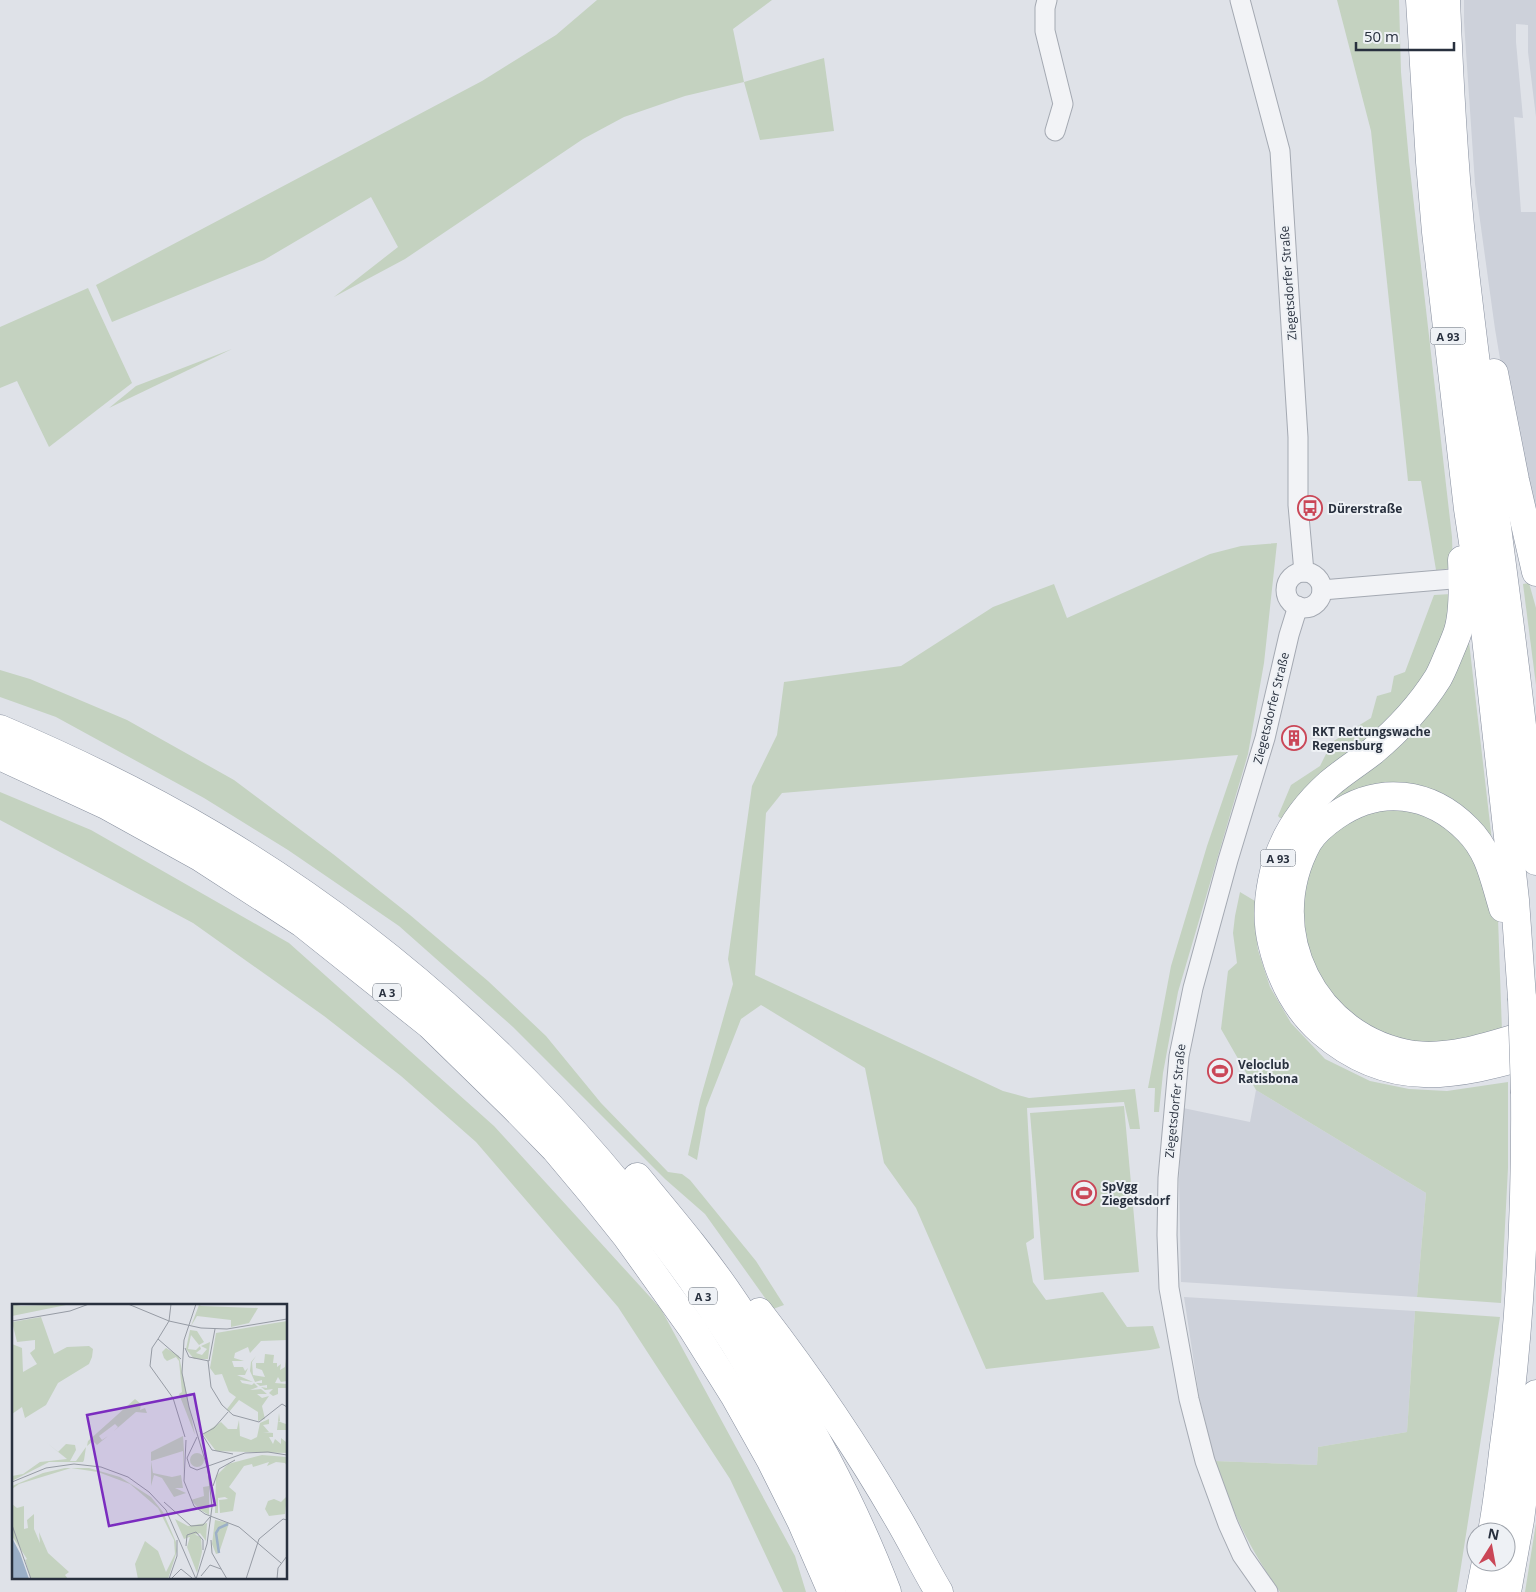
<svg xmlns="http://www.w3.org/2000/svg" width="1536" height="1592" font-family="'Open Sans',sans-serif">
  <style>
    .built { fill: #cdd1da }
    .green { fill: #c4d2c0 }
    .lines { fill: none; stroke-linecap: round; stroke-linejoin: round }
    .minor-casing { stroke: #a4a9b2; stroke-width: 21 }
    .highway-casing { stroke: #878f9e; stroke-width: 29 }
    .minor { stroke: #f2f3f6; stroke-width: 19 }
    .highway { stroke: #fff; stroke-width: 28 }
    .highway-bridge-casing { stroke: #878f9e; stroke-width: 29; stroke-linecap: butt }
    .highway-bridge { stroke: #fff; stroke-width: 28 }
    .labels { text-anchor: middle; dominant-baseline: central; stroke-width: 4; stroke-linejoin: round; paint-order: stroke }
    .shield { fill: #eef1f5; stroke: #636a75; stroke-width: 1 }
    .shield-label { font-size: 11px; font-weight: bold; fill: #28303e }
    .street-label { font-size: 12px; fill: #28303e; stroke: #eef1f5 }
    .poi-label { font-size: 12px; font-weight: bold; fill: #28303e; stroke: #eef1f5; text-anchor: start }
    .inset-river { fill: none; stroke: #9bafc7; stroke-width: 2.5 }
    .inset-road { fill: none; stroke: #969ba4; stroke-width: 1 }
    .view { fill: #7b2cbf; fill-opacity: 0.15; stroke: #7b2cbf; stroke-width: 2.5 }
    .inset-edge { fill: none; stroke: #28303e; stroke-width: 2.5 }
  </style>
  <rect width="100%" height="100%" fill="#dfe2e8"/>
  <!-- built -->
  <g class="built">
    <path d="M 1464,0 L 1536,0 L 1536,117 L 1528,52 L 1528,25 L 1516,24 L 1516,42 L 1523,118 L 1514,117 L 1521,212 L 1536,212 L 1536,532 L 1515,448 L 1495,329 L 1475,184 L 1464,22 Z"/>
    <path d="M 1256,1090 L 1426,1193 L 1417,1297 L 1181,1282 L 1179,1179 L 1183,1108 L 1250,1122 Z"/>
    <path d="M 1184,1297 L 1415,1311 L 1407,1432 L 1318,1447 L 1317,1465 L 1215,1461 L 1199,1396 Z"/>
  </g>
  <!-- green -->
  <g class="green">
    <path d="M 597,0 L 772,0 L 733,29 L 744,82 L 824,58 L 834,131 L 760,140 L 744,82 L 685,96 L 624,117 L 583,139 L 405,259 L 334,297 L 398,247 L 371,197 L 264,260 L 112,322 L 96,285 L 482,81 L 556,35 Z"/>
    <path d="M 1337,0 L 1399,0 L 1401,72 L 1409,161 L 1452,537 L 1453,568 L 1436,570 L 1421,481 L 1408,481 L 1371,131 Z"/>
    <path d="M 88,288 L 132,383 L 49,447 L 17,381 L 0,388 L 0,327 Z"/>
    <path d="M 232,349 L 109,408 L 136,386 Z"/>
    <path d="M 1277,543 L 1264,663 L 1248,754 L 1178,992 L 1163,1073 L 1159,1112 L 1154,1112 L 1155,1088 L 1148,1088 L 1171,966 L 1207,846 L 1238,755 L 782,793 L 766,813 L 755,975 L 1003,1091 L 1029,1098 L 1135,1089 L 1140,1129 L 1130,1129 L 1124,1102 L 1027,1108 L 1034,1238 L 1026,1243 L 1033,1282 L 1046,1300 L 1103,1292 L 1127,1327 L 1153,1326 L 1160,1348 L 1150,1350 L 986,1369 L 916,1208 L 884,1163 L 865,1068 L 761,1005 L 741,1019 L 706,1108 L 697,1160 L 688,1155 L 700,1100 L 733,984 L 728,959 L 752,786 L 777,735 L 784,682 L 901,666 L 993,607 L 1054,584 L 1067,618 L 1210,554 L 1241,546 Z"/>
    <path d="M 1529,583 L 1536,608 L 1536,685 L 1523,584 Z"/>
    <path d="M 1451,594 C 1446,641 1427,680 1394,715 C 1377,734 1350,751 1330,768 C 1313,783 1298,801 1283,818 L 1280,818 L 1278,816 L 1291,785 L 1320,766 L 1332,742 L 1371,718 L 1377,696 L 1391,692 L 1394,676 L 1405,672 L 1434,595 Z"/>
    <path d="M 1468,633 L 1492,841 L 1421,789 L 1297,832 Z"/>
    <path d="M 0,670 L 30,679 L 127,720 L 234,780 L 333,854 L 410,915 L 488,981 L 546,1036 L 601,1103 L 668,1172 L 682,1174 L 690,1180 L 756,1261 L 784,1305 L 773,1309 L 705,1214 L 665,1179 L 513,1027 L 399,926 L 288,850 L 204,798 L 56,717 L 0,697 Z"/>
    <path d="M 0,792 L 91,830 L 289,943 L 494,1126 L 661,1309 L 795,1556 L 806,1592 L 783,1592 L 730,1479 L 618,1307 L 476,1142 L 401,1076 L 324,1016 L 193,923 L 0,820 Z"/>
    <path d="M 1365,808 L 1421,808 L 1473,846 L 1498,918 L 1502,1032 L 1465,1042 L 1424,1045 L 1365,1027 L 1314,976 L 1299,921 L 1306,866 L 1340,822 Z"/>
    <path d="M 1240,892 L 1255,901 L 1254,919 L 1258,950 L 1270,987 L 1291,1023 L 1325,1059 L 1370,1081 L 1409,1089 L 1447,1091 L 1508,1082 L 1508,1168 L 1501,1303 L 1417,1297 L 1426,1193 L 1256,1090 L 1221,1029 L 1228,971 L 1237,963 L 1233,933 L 1235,916 Z"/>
    <path d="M 1124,1106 L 1139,1272 L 1044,1280 L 1030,1113 Z"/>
    <path d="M 1415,1311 L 1500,1317 L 1457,1592 L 1280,1592 C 1249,1548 1232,1512 1215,1461 L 1317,1465 L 1318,1447 L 1407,1432 Z"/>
    <path d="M 1536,1523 L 1536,1592 L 1525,1592 Z"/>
  </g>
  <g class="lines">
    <defs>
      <g id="minor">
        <path d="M 1047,0 L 1045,8 L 1045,31 L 1063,104 L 1055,131"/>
        <path d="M 1240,0 L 1280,151 L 1298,437 L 1298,505 L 1304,572"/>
        <circle cx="1304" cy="590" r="18"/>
        <path d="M 1322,590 L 1452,579"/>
        <path d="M 1268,1592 L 1242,1555 L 1228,1524 L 1205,1461 L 1189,1399 L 1169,1288 L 1167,1235 L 1168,1178 L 1179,1056 L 1193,988 L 1228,860 L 1265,738 L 1289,635 L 1298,606"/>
      </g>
      <g id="highway">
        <path d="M 1420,0 L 1430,162 L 1436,232 L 1468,509 L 1482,602 L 1515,900 L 1522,998"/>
        <path d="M 1446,0 C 1449,75 1453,151 1460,226 C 1482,438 1517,648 1536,861"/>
        <path d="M 1494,373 L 1515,480 L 1536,572"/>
        <path d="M 1462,560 C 1463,581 1464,615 1457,634 C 1454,642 1451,649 1448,656 C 1445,663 1442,671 1438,678 C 1421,705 1398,730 1373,751 C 1359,762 1343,772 1329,784 C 1300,810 1279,843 1272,881 C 1268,901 1267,923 1272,943 C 1280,977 1295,1008 1321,1031 C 1390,1091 1455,1076 1536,1053"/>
        <path d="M 0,729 C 73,760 145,795 214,836 C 401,947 564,1100 690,1277 C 760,1375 815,1482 861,1592"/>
        <path d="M 0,756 L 106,805 L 200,857 L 302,923 L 430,1025 L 514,1107 L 555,1149 L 591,1192 L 627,1237 L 692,1328 L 734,1395 L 771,1461 L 801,1521 L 832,1592"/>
        <path d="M 1503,908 C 1494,879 1490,852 1468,830 C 1430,791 1379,785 1335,816 C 1325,823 1314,832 1308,842 C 1259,931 1314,1040 1414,1055 C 1454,1060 1498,1043 1536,1032"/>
        <path d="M 637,1177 C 670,1217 704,1257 733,1300 C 751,1326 767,1354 783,1381 C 823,1449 859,1518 887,1592"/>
        <path d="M 759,1312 C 809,1377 855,1444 896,1515 C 911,1540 924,1567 939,1592"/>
        <path d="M 1492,1532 C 1497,1506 1500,1479 1503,1453 C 1520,1334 1526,1213 1525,1093"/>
        <path d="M 1480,1592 L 1486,1562"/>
        <path d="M 1507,1592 L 1520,1520 L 1536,1394"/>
      </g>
    </defs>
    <!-- minor casing -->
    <use href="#minor" class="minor-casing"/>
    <!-- highway casing -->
    <use href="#highway" class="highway-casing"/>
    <!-- minor -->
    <use href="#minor" class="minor"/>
    <!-- highway -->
    <use href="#highway" class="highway"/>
    <defs>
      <path id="highway-bridge" d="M 1522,998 L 1525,1093"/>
    </defs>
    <!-- highway-bridge casing -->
    <use href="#highway-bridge" class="highway-bridge-casing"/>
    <!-- highway-bridge -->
    <use href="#highway-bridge" class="highway-bridge"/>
  </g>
  <!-- icons -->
  <defs>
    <symbol id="bus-ring" viewBox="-11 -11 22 22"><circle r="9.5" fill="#eef1f5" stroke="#ca4757" stroke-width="1.5"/><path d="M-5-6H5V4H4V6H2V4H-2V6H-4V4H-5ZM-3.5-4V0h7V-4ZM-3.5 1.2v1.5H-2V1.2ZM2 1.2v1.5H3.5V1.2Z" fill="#ca4757"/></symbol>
    <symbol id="building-ring" viewBox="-11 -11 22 22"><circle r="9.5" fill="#eef1f5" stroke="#ca4757" stroke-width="1.5"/><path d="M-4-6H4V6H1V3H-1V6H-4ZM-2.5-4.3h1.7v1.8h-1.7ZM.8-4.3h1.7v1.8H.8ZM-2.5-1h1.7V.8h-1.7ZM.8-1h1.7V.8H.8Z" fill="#ca4757"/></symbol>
    <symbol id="stadium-ring" viewBox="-11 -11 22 22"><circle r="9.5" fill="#eef1f5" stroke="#ca4757" stroke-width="1.5"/><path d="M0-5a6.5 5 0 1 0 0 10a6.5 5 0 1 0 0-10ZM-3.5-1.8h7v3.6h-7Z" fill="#ca4757"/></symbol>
  </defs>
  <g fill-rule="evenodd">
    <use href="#bus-ring" x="1296" y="494" width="28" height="28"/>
    <use href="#building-ring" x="1280" y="724" width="28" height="28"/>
    <use href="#stadium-ring" x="1206" y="1057" width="28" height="28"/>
    <use href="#stadium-ring" x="1070" y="1179" width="28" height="28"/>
  </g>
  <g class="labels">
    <!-- shield labels -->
    <g class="shield">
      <rect x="1430.5" y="327.5" width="35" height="17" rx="4"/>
      <rect x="1260.5" y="849.5" width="35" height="17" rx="4"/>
      <rect x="373" y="983.5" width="28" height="17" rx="4"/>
      <rect x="689" y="1287.5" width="28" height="17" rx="4"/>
    </g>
    <g class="shield-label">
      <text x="1448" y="336">A 93</text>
      <text x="1278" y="858">A 93</text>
      <text x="387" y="992">A 3</text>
      <text x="703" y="1296">A 3</text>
    </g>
    <!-- street labels -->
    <g class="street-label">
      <text transform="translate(1288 283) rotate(-94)">Ziegetsdorfer Straße</text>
      <text transform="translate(1271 708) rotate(-76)">Ziegetsdorfer Straße</text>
      <text transform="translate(1175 1101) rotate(-84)">Ziegetsdorfer Straße</text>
    </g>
    <!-- poi labels -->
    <g class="poi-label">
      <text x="1328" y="508">Dürerstraße</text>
      <text x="1312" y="731">RKT Rettungswache<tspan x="1312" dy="14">Regensburg</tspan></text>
      <text x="1238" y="1064">Veloclub<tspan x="1238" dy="14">Ratisbona</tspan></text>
      <text x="1102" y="1186">SpVgg<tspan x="1102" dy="14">Ziegetsdorf</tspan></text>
    </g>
  </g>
  <!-- overview -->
  <g transform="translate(12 1304)">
    <rect width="275" height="275" fill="#dfe2e8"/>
    <path d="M 0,0 L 9,2 L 59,0 L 0,12 ZM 187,1 L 189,2 L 246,4 L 237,19 L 219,23 L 219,16 L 185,12 L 179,22 ZM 29,13 L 42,50 L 55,43 L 77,42 L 81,45 L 80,53 L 77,60 L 46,79 L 34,101 L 13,114 L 10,103 L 0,110 L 0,40 L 10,44 L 11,68 L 25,60 L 18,49 L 23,45 L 23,36 L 5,38 L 0,18 ZM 275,17 L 275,36 L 249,37 L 238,49 L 236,43 L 223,49 L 222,54 L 232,57 L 220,57 L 222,63 L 231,63 L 233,67 L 236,64 L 233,71 L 225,71 L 241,78 L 228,76 L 230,79 L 240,81 L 242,79 L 246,83 L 238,86 L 249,85 L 255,90 L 245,90 L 250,94 L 257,92 L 250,102 L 253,115 L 246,117 L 246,108 L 227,96 L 217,108 L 215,105 L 224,93 L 217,88 L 210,70 L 203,71 L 198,64 L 204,29 ZM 178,26 L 185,27 L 192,38 L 187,41 L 179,31 L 176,45 L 184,46 L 188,42 L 189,45 L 184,49 L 190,51 L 195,45 L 189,42 L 198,38 L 196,55 L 182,55 L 174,45 ZM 154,44 L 167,52 L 183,131 L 167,90 L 170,88 L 167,57 L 164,53 L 155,57 L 152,54 L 150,48 ZM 253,50 L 262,51 L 261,59 L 265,59 L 265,63 L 269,60 L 268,66 L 273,63 L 274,55 L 275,77 L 269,78 L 266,73 L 263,79 L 275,80 L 275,84 L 266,84 L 266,90 L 261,92 L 257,89 L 261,85 L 253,86 L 249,83 L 255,84 L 255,81 L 248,82 L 244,79 L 250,79 L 250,76 L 243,78 L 238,67 L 239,58 L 244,52 L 240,58 L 241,71 L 253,73 L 250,66 L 244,64 L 244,59 L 252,59 ZM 123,95 L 129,100 L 128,106 L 133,104 L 135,109 L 124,108 L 102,127 L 106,123 L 103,120 L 87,132 L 90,136 L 96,132 L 85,141 L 81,137 L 75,142 L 76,137 ZM 267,109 L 268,117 L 266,117 L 271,119 L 274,120 L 274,113 L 275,112 L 275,149 L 204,147 L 191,130 L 209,118 L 216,125 L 225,125 L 227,116 L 228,132 L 239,136 L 245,133 L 248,119 L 257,115 L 257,120 L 251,121 L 257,128 L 251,128 L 261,129 L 261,133 L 257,133 L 261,140 L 263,135 L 269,140 L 269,134 L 274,138 L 275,126 L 265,126 ZM 171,132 L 172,147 L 171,173 L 171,147 L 139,157 L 141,169 L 160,173 L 169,171 L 171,184 L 163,184 L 174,189 L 162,193 L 150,174 L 142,171 L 139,182 L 139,148 ZM 35,139 L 46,148 L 54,140 L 63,141 L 64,146 L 58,157 L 64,157 L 74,143 L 72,156 L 71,158 L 37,158 L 0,177 L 0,172 L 11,170 L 28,158 L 55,155 ZM178 156a7 7 0 1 1 14 0a7 7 0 1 1-14 0ZM 250,151 L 275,153 L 275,162 L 273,159 L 264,158 L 255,162 L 257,158 L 241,163 L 240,160 L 232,162 L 217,183 L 224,189 L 221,207 L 208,209 L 207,196 L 216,195 L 213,193 L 206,194 L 206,209 L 203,209 L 204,172 L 216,160 ZM 53,164 L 77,164 L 108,173 L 139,193 L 151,208 L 164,238 L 165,247 L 156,275 L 126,275 L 123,260 L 133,237 L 146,247 L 154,268 L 163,250 L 162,236 L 146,204 L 118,180 L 86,168 L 59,164 L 7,180 L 0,185 L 0,182 L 31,169 ZM 197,182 L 197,211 L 187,205 L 179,196 L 192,192 L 191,183 ZM 275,192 L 273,210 L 257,212 L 253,205 L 256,197 L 262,195 L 269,198 ZM 0,200 L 5,204 L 12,202 L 12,225 L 16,224 L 15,216 L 22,210 L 22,225 L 28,239 L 27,228 L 36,249 L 57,268 L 53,271 L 56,275 L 19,275 L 13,256 L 15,255 L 0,232 ZM 163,215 L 176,222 L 195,219 L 194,237 L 188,229 L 172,235 ZM 203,216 L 217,219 L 207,249 L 204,250 L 200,240 ZM 179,229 L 189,233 L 190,248 L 185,269 L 175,243 Z" fill="#c4d2c0"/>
    <path d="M 0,234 L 8,249 L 17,275 L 0,275 Z" fill="#9bafc7"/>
    <path class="inset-river" d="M 207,249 L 204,229 L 207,224 L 216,220M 0,259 L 6,275"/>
    <path class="inset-road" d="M 116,0 L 157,17 L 159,0M 184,0 L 172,36 L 170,69 L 177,103 L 196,166 L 200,203 L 195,240 L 184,275M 0,17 L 58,7 L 77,0M 146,35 L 140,44 L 138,62 L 161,94 L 173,133M 146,35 L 157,17 L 189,24 L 215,25 L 275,15M 146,35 L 169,55M 173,44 L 177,53 L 197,57M 196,57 L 199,83 L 210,101 L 221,111 L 247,118 L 270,100 L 275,103M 197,57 L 203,25M 188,127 L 200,146 L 221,150M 191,130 L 202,124 L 216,108M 185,133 L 175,154 L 178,163 L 185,166 L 233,149 L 256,148 L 275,151M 174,136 L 172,177 L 182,202 L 193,210 L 227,223 L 269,259M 0,178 L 34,164 L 62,160 L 89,163 L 116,173 L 137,188 L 154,206 L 184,275M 201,182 L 207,165 L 223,156M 152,198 L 179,222 L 191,221 L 198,213M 0,221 L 19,275M 199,236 L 200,249 L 215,275M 174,242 L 175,231 L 184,228 L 191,236 L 191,246M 189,272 L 198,261 L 209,265M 160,274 L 169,265 L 180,274M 157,275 L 165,252 L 165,236M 234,275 L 247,235 L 271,215 L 275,216M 265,275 L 266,264 L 275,252"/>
    <path class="view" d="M 182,90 L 203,201 L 97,222 L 75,111 Z"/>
    <rect width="275" height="275" class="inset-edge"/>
  </g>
  <!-- north arrow -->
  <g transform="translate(1491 1547) rotate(11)"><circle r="24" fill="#eef1f5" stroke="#9fa4ac"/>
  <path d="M0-4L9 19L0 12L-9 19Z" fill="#ca4757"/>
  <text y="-8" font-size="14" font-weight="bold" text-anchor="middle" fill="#28303e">N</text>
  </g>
  <!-- scale -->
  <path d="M1356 42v8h98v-8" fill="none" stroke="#28303e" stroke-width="2.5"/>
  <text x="1364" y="42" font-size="15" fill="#28303e" stroke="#eef1f5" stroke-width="4" paint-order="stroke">50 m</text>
</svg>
